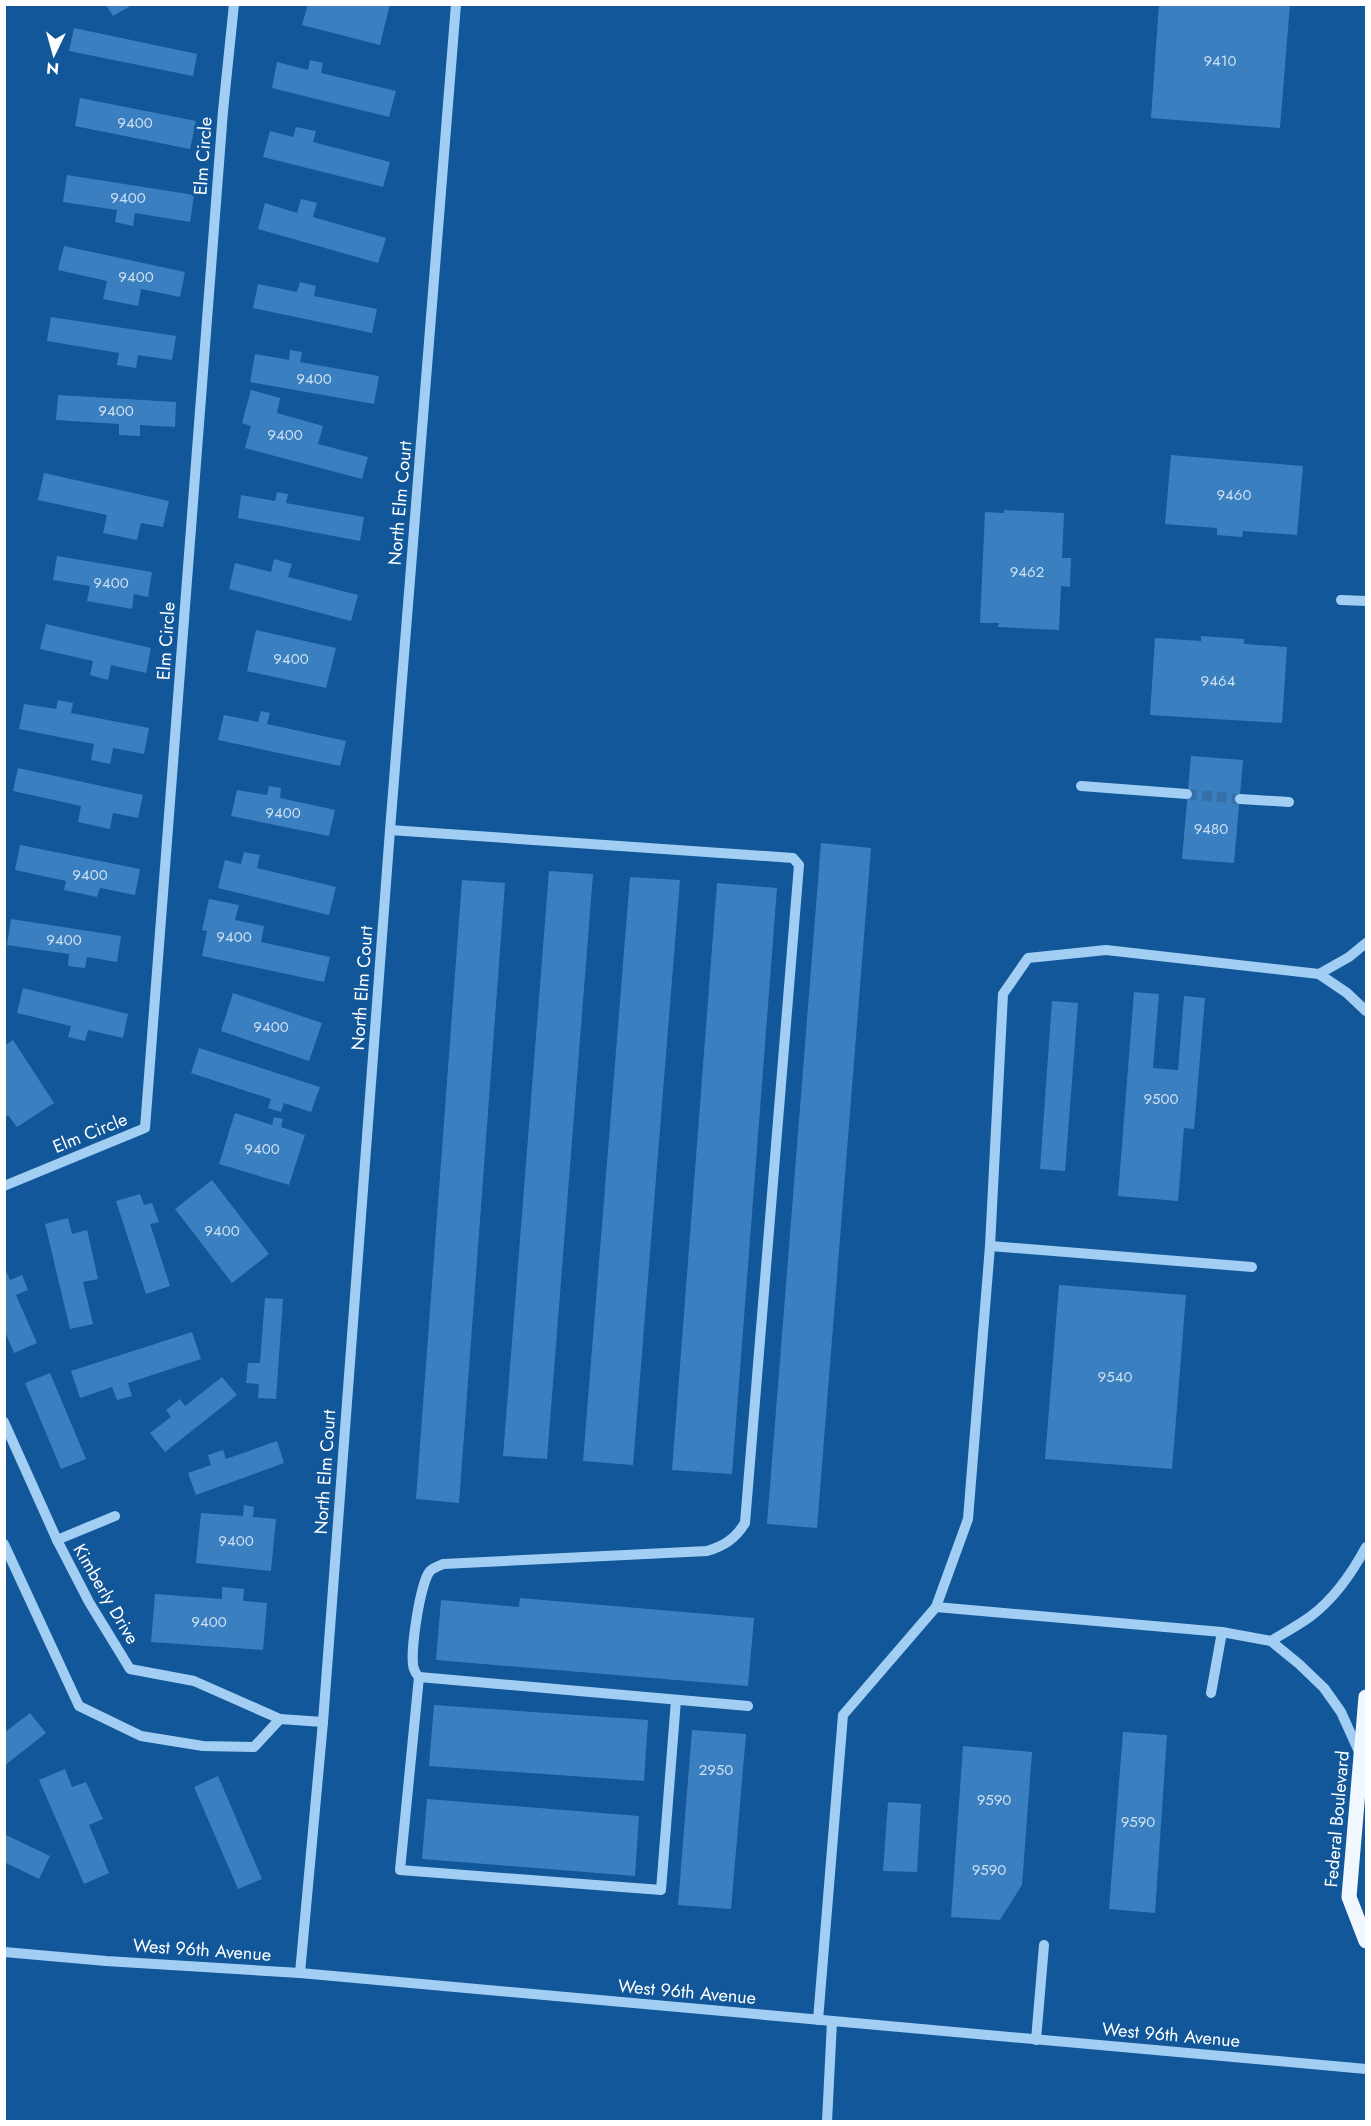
<svg xmlns="http://www.w3.org/2000/svg" width="1371" height="2126" font-family="Jost,sans-serif">
  <style>
    .building { fill: #3a80c1 }
    .lines { fill: none; stroke-linecap: round; stroke-linejoin: round }
    .minor-tunnel { stroke: #3570a8; stroke-width: 10; stroke-dasharray: 10 5; stroke-linecap: butt }
    .minor { stroke: #a3cef4; stroke-width: 10 }
    .major { stroke: #f0f7ff; stroke-width: 15 }
    .labels { text-anchor: middle; dominant-baseline: central; stroke-width: 6; stroke-linejoin: round; paint-order: stroke }
    .number-label { font-size: 15px; fill: #cedff0 }
    .street-label { font-size: 18px; fill: #fff; stroke: #115799 }
  </style>
  <rect width="100%" height="100%" fill="#115799"/>
  <!-- building -->
  <g class="building">
    <path d="M 308,4 L 390,4 L 380,45 L 302,25 Z"/>
    <path d="M 1159,4 L 1290,4 L 1280,128 L 1151,118 Z"/>
    <path d="M 106,5 L 132,5 L 113,16 Z"/>
    <path d="M 74,28 L 197,54 L 193,76 L 69,51 Z"/>
    <path d="M 310,60 L 323,63 L 321,73 L 396,91 L 389,117 L 272,88 L 277,62 L 308,70 Z"/>
    <path d="M 80,98 L 196,121 L 190,149 L 75,126 Z"/>
    <path d="M 296,127 L 316,131 L 313,142 L 390,162 L 383,187 L 263,157 L 270,131 L 293,137 Z"/>
    <path d="M 67,175 L 194,195 L 190,222 L 135,213 L 133,226 L 115,222 L 117,210 L 63,202 Z"/>
    <path d="M 301,199 L 317,203 L 313,217 L 386,238 L 378,263 L 258,229 L 265,203 L 297,213 Z"/>
    <path d="M 64,246 L 185,272 L 180,297 L 141,289 L 138,306 L 103,299 L 107,281 L 58,270 Z"/>
    <path d="M 300,282 L 316,286 L 314,296 L 377,309 L 372,333 L 253,308 L 258,284 L 297,292 Z"/>
    <path d="M 51,317 L 176,336 L 172,360 L 138,355 L 136,368 L 117,365 L 119,353 L 47,341 Z"/>
    <path d="M 290,350 L 302,352 L 300,362 L 379,376 L 374,404 L 250,382 L 255,354 L 289,360 Z"/>
    <path d="M 251,390 L 280,398 L 277,413 L 323,426 L 318,444 L 368,457 L 362,479 L 245,448 L 251,426 L 242,423 Z"/>
    <path d="M 58,395 L 176,402 L 175,427 L 140,425 L 140,436 L 119,435 L 119,424 L 56,420 Z"/>
    <path d="M 1171,455 L 1303,466 L 1297,535 L 1243,531 L 1242,537 L 1217,535 L 1217,528 L 1165,524 Z"/>
    <path d="M 44,473 L 169,501 L 163,527 L 141,523 L 137,540 L 103,533 L 107,515 L 38,500 Z"/>
    <path d="M 277,492 L 288,494 L 286,503 L 364,517 L 360,541 L 238,518 L 241,495 L 275,501 Z"/>
    <path d="M 1004,510 L 1064,513 L 1062,558 L 1071,558 L 1070,587 L 1061,586 L 1059,630 L 998,627 L 999,623 L 980,623 L 985,512 L 1004,513 Z"/>
    <path d="M 57,556 L 152,572 L 148,597 L 134,594 L 132,609 L 87,601 L 90,586 L 53,580 Z"/>
    <path d="M 274,559 L 292,564 L 288,577 L 358,595 L 351,621 L 229,589 L 235,563 L 271,572 Z"/>
    <path d="M 46,624 L 151,648 L 146,673 L 111,665 L 108,680 L 90,675 L 93,661 L 40,649 Z"/>
    <path d="M 256,630 L 336,648 L 326,688 L 247,671 Z"/>
    <path d="M 1201,636 L 1244,639 L 1244,644 L 1287,647 L 1282,723 L 1150,715 L 1155,638 L 1201,641 Z"/>
    <path d="M 58,700 L 73,703 L 71,713 L 149,728 L 144,754 L 113,748 L 110,764 L 91,760 L 94,744 L 19,729 L 24,704 L 56,709 Z"/>
    <path d="M 261,711 L 270,713 L 267,724 L 346,741 L 340,766 L 218,740 L 224,715 L 258,722 Z"/>
    <path d="M 1191,756 L 1243,760 L 1234,863 L 1182,859 Z"/>
    <path d="M 18,768 L 143,795 L 138,818 L 113,813 L 110,829 L 78,822 L 81,806 L 13,791 Z"/>
    <path d="M 269,786 L 281,788 L 280,798 L 335,810 L 329,836 L 231,816 L 237,790 L 267,795 Z"/>
    <path d="M 821,843 L 871,848 L 817,1528 L 767,1524 Z"/>
    <path d="M 20,845 L 140,869 L 135,895 L 100,888 L 97,897 L 64,890 L 66,881 L 15,870 Z"/>
    <path d="M 244,852 L 260,855 L 257,868 L 336,887 L 329,915 L 218,888 L 225,860 L 241,864 Z"/>
    <path d="M 549,871 L 593,874 L 547,1459 L 503,1456 Z"/>
    <path d="M 630,877 L 680,880 L 633,1465 L 583,1461 Z"/>
    <path d="M 462,880 L 505,883 L 459,1503 L 416,1499 Z"/>
    <path d="M 717,883 L 777,888 L 732,1474 L 672,1470 Z"/>
    <path d="M 209,899 L 239,905 L 235,920 L 264,926 L 261,942 L 330,957 L 324,982 L 202,956 L 207,931 L 202,930 Z"/>
    <path d="M 11,919 L 121,936 L 117,962 L 87,957 L 85,968 L 68,966 L 69,954 L 7,945 Z"/>
    <path d="M 23,988 L 128,1014 L 123,1038 L 88,1030 L 85,1041 L 68,1037 L 71,1026 L 17,1013 Z"/>
    <path d="M 1134,992 L 1159,994 L 1153,1068 L 1178,1070 L 1184,996 L 1205,998 L 1194,1129 L 1184,1128 L 1178,1201 L 1118,1196 Z"/>
    <path d="M 233,993 L 322,1023 L 309,1061 L 221,1031 Z"/>
    <path d="M 1052,1001 L 1078,1003 L 1065,1171 L 1040,1169 Z"/>
    <path d="M 13,1040 L 54,1103 L 17,1127 L 8,1115 L 4,1118 L 4,1046 Z"/>
    <path d="M 199,1048 L 320,1087 L 311,1112 L 284,1103 L 281,1112 L 268,1108 L 271,1099 L 191,1073 Z"/>
    <path d="M 235,1113 L 272,1125 L 274,1117 L 283,1119 L 281,1127 L 305,1135 L 289,1185 L 219,1164 Z"/>
    <path d="M 212,1180 L 269,1254 L 232,1283 L 175,1209 Z"/>
    <path d="M 140,1194 L 144,1205 L 152,1203 L 159,1222 L 150,1224 L 170,1286 L 146,1294 L 116,1201 Z"/>
    <path d="M 68,1218 L 72,1234 L 87,1230 L 98,1279 L 83,1282 L 93,1324 L 70,1329 L 45,1224 Z"/>
    <path d="M 4,1267 L 10,1280 L 22,1275 L 28,1290 L 16,1295 L 37,1343 L 14,1353 L 4,1329 Z"/>
    <path d="M 1059,1285 L 1186,1295 L 1172,1469 L 1045,1459 Z"/>
    <path d="M 265,1298 L 283,1299 L 276,1399 L 258,1398 L 259,1384 L 246,1383 L 248,1363 L 260,1363 Z"/>
    <path d="M 192,1332 L 201,1359 L 128,1383 L 132,1396 L 117,1400 L 112,1387 L 80,1398 L 71,1371 Z"/>
    <path d="M 50,1373 L 86,1459 L 61,1469 L 25,1383 Z"/>
    <path d="M 222,1377 L 237,1395 L 165,1452 L 150,1433 L 171,1417 L 166,1410 L 180,1399 L 185,1406 Z"/>
    <path d="M 277,1441 L 284,1463 L 196,1495 L 188,1473 L 211,1465 L 208,1455 L 223,1450 L 226,1459 Z"/>
    <path d="M 244,1505 L 254,1507 L 253,1517 L 276,1519 L 271,1571 L 196,1563 L 201,1513 L 243,1516 Z"/>
    <path d="M 222,1587 L 244,1589 L 243,1601 L 267,1603 L 263,1650 L 151,1642 L 155,1594 L 222,1599 Z"/>
    <path d="M 520,1598 L 754,1618 L 748,1686 L 436,1660 L 441,1600 L 519,1607 Z"/>
    <path d="M 434,1705 L 648,1720 L 644,1781 L 429,1766 Z"/>
    <path d="M 30,1713 L 46,1733 L 4,1766 L 4,1733 Z"/>
    <path d="M 692,1730 L 746,1734 L 731,1909 L 678,1905 Z"/>
    <path d="M 1123,1732 L 1167,1735 L 1155,1913 L 1109,1909 Z"/>
    <path d="M 963,1746 L 1032,1752 L 1022,1885 L 1000,1920 L 951,1917 Z"/>
    <path d="M 65,1769 L 72,1787 L 86,1782 L 103,1819 L 89,1825 L 109,1873 L 84,1884 L 39,1780 Z"/>
    <path d="M 218,1776 L 262,1879 L 238,1889 L 194,1787 Z"/>
    <path d="M 427,1799 L 639,1816 L 635,1876 L 422,1859 Z"/>
    <path d="M 888,1802 L 921,1804 L 917,1872 L 883,1871 Z"/>
    <path d="M 4,1834 L 50,1856 L 39,1879 L 4,1862 Z"/>
  </g>
  <g class="lines">
    <!-- minor-tunnel -->
    <path class="minor-tunnel" d="M 1187,794 L 1240,799"/>
    <!-- minor -->
    <g class="minor">
      <path d="M 1341,600 L 1366,601"/>
      <path d="M 1081,786 L 1187,794"/>
      <path d="M 1240,799 L 1289,802"/>
      <path d="M 390,830 L 793,858 L 799,865 L 745,1523 C 735,1539 724,1546 707,1551 L 443,1564 C 439,1566 433,1568 430,1571 C 420,1583 409,1656 414,1669 C 415,1672 417,1675 419,1677 L 748,1706"/>
      <path d="M 1319,974 L 1349,957 L 1366,943"/>
      <path d="M 4,1186 L 145,1128 L 223,111 L 234,4"/>
      <path d="M 990,1246 L 1252,1267"/>
      <path d="M 4,1422 L 57,1540 L 89,1602 L 130,1669 L 194,1681 L 280,1719 L 323,1722"/>
      <path d="M 57,1540 L 115,1516"/>
      <path d="M 4,1544 L 79,1706 L 141,1736 L 203,1746 L 254,1747 L 280,1719"/>
      <path d="M 936,1607 L 968,1519 L 990,1246 L 1003,994 L 1028,958 L 1106,950 L 1319,974 L 1347,993 L 1366,1011"/>
      <path d="M 1271,1641 C 1284,1633 1299,1625 1311,1616 C 1335,1598 1352,1573 1366,1547"/>
      <path d="M 419,1677 L 400,1870 L 661,1890 L 676,1700"/>
      <path d="M 1211,1693 L 1222,1632 L 1271,1641 L 1299,1664 L 1324,1688 L 1341,1712 L 1360,1754"/>
      <path d="M 4,1952 L 106,1961 L 300,1973 L 1366,2069"/>
      <path d="M 300,1973 L 323,1722 L 390,830 L 456,4"/>
      <path d="M 818,2020 L 843,1715 L 936,1607 L 1222,1632"/>
      <path d="M 1036,2040 L 1044,1945"/>
      <path d="M 827,2122 L 832,2021"/>
    </g>
    <!-- major -->
    <path class="major" d="M 1366,1697 L 1349,1897 L 1366,1941"/>
  </g>
  <g class="labels">
    <!-- number labels -->
    <g class="number-label">
      <text x="1220" y="61">9410</text>
      <text x="135" y="123">9400</text>
      <text x="128" y="198">9400</text>
      <text x="136" y="277">9400</text>
      <text x="314" y="379">9400</text>
      <text x="116" y="411">9400</text>
      <text x="285" y="435">9400</text>
      <text x="1234" y="495">9460</text>
      <text x="1027" y="572">9462</text>
      <text x="111" y="583">9400</text>
      <text x="291" y="659">9400</text>
      <text x="1218" y="681">9464</text>
      <text x="283" y="813">9400</text>
      <text x="1211" y="829">9480</text>
      <text x="90" y="875">9400</text>
      <text x="234" y="937">9400</text>
      <text x="64" y="940">9400</text>
      <text x="271" y="1027">9400</text>
      <text x="1161" y="1099">9500</text>
      <text x="262" y="1149">9400</text>
      <text x="222" y="1231">9400</text>
      <text x="1115" y="1377">9540</text>
      <text x="236" y="1541">9400</text>
      <text x="209" y="1622">9400</text>
      <text x="716" y="1770">2950</text>
      <text x="994" y="1800">9590</text>
      <text x="1138" y="1822">9590</text>
      <text x="989" y="1870">9590</text>
    </g>
    <!-- street labels -->
    <g class="street-label">
      <text transform="translate(203 156) rotate(-86)">Elm Circle</text>
      <text transform="translate(400 503) rotate(-85)">North Elm Court</text>
      <text transform="translate(166 641) rotate(-86)">Elm Circle</text>
      <text transform="translate(362 988) rotate(-86)">North Elm Court</text>
      <text transform="translate(90 1133) rotate(-22)">Elm Circle</text>
      <text transform="translate(325 1472) rotate(-86)">North Elm Court</text>
      <text transform="translate(106 1594) rotate(60)">Kimberly Drive</text>
      <text transform="translate(1337 1819) rotate(-85)">Federal Boulevard</text>
      <text transform="translate(202 1950) rotate(4)">West 96th Avenue</text>
      <text transform="translate(687 1992) rotate(5)">West 96th Avenue</text>
      <text transform="translate(1171 2035) rotate(5)">West 96th Avenue</text>
    </g>
  </g>
  <!-- border -->
  <rect width="1371" height="2126" fill="none" stroke="#ffffff" stroke-width="12"/>
  <!-- north arrow -->
  <g transform="translate(54 54) rotate(185)" stroke="#115799" stroke-width="4.5" paint-order="stroke">
  <path d="M0-4.5L10 22L0 15L-10 22Z" fill="#ffffff"/>
  <text y="-9" font-size="16" font-weight="bold" text-anchor="middle" fill="#ffffff">N</text>
  </g>
</svg>
